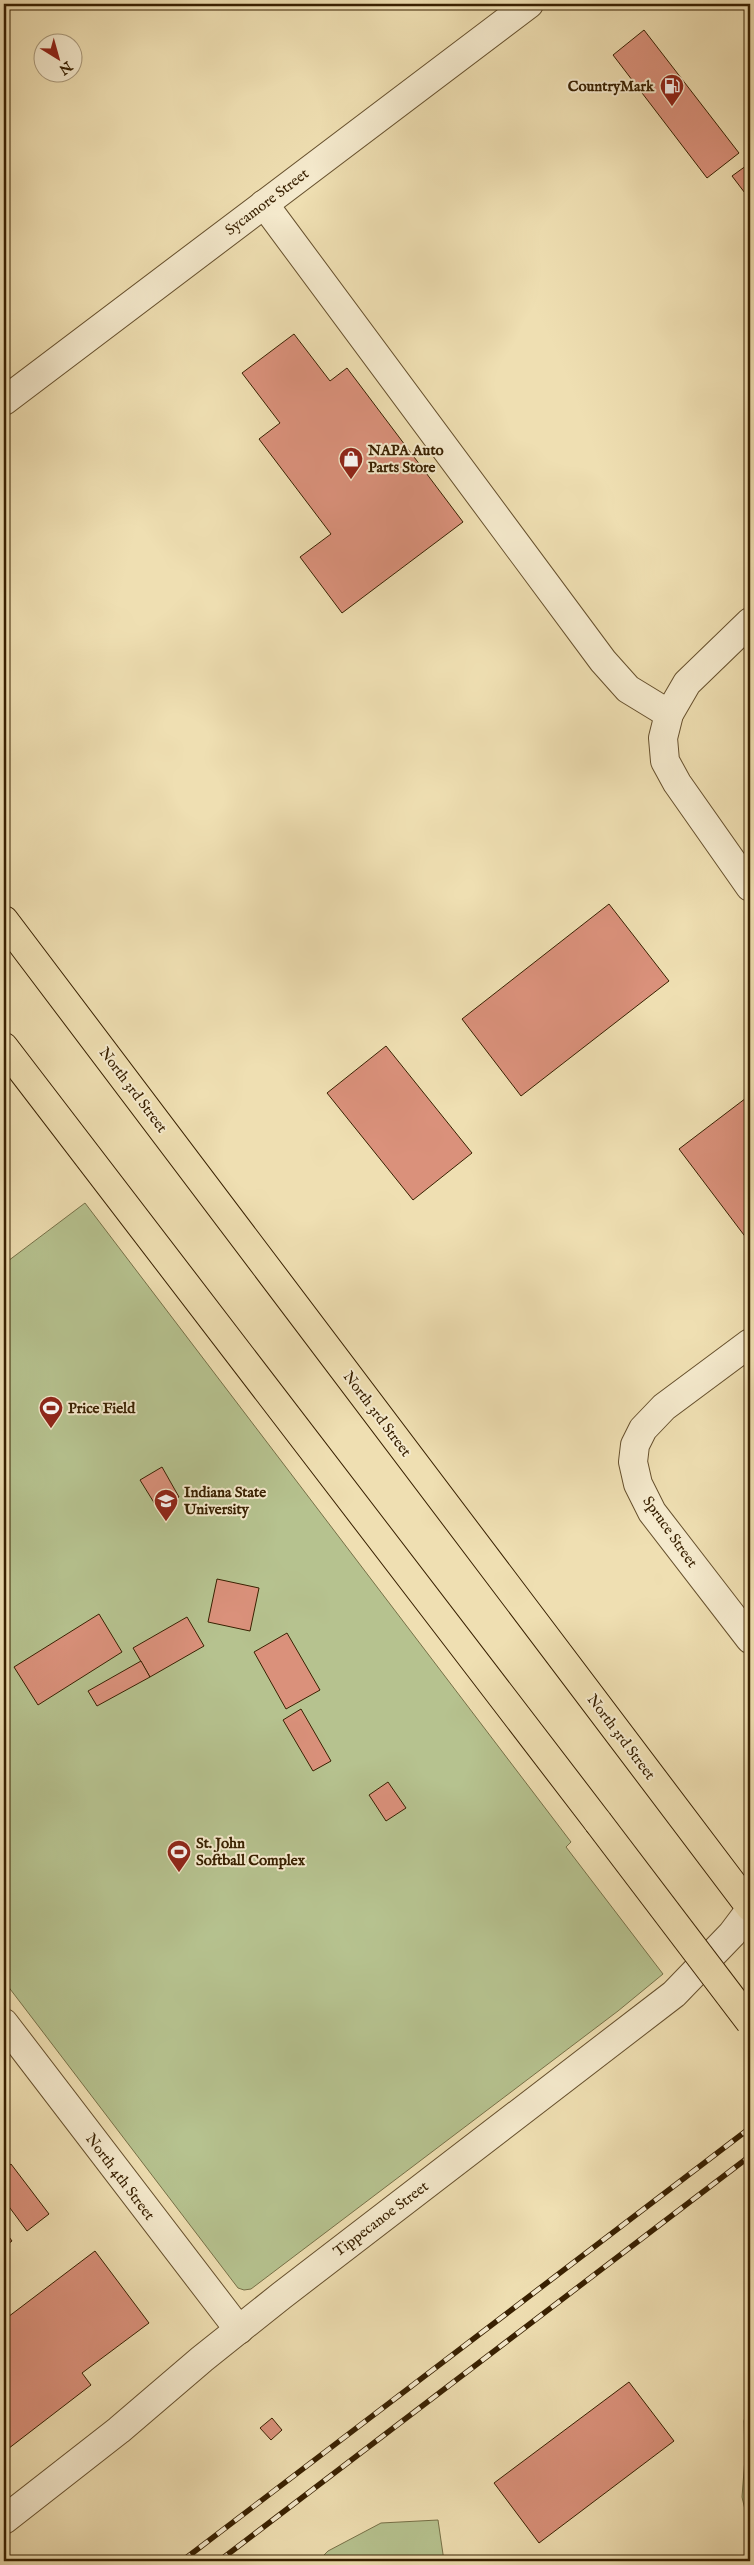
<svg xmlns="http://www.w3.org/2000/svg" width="754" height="2565" font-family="'IM FELL English',serif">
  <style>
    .green { fill: #b6c28f; stroke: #777148 }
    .building { fill: #da917b; stroke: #382001 }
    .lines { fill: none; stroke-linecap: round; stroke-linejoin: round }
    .minor-casing { stroke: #66502d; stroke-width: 30 }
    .highway-casing { stroke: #382001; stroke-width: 30 }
    .minor { stroke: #f5eacd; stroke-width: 28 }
    .highway { stroke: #efdfb2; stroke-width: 28 }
    .rail-casing { stroke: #382001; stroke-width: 5.5 }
    .rail { stroke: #f5eacd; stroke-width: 4; stroke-dasharray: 11; stroke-linecap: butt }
    .highway-bridge-casing { stroke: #382001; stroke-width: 30; stroke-linecap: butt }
    .highway-bridge { stroke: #efdfb2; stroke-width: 28 }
    .labels { text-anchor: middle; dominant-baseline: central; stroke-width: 4; stroke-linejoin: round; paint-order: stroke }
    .poi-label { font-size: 15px; font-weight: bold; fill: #382001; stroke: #f5eacd; text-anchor: start }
    .street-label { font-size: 15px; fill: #382001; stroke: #f5eacd }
  </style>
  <rect width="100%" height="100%" fill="#efdfb2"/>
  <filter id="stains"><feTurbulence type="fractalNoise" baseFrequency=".004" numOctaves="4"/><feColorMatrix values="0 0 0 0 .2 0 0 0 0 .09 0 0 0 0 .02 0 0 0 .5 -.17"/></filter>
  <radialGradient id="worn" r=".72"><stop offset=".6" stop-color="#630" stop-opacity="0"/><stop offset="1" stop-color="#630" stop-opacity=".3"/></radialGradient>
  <!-- green -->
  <g class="green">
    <path d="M 85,1203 L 571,1842 L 566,1847 L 663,1974 L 618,2011 L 251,2289 L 244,2290 L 238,2288 L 4,1981 L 4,1264 Z"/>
    <path d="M 750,2395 L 750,2531 L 742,2497 L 745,2458 L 744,2421 Z"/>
    <path d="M 438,2520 L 444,2561 L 318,2561 L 328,2551 L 381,2523 Z"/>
  </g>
  <!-- building -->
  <g class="building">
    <path d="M 644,30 L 739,153 L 707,178 L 613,55 Z"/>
    <path d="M 750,163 L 750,195 L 748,197 L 732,176 Z"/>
    <path d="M 294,334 L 330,381 L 347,368 L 463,522 L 342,613 L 300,557 L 331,534 L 259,439 L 280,423 L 242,373 Z"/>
    <path d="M 609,904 L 669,981 L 521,1096 L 462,1019 Z"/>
    <path d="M 386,1046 L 472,1153 L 413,1200 L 327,1093 Z"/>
    <path d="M 750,1095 L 750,1243 L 679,1149 Z"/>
    <path d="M 162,1467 L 179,1497 L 158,1509 L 140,1480 Z"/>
    <path d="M 217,1579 L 259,1588 L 250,1631 L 208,1622 Z"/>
    <path d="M 99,1614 L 122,1652 L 38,1705 L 14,1667 Z"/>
    <path d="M 187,1617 L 204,1646 L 150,1677 L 133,1648 Z"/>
    <path d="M 287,1633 L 320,1690 L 286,1709 L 254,1652 Z"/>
    <path d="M 141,1661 L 150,1677 L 97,1706 L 88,1691 Z"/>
    <path d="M 301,1709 L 331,1761 L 313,1771 L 283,1720 Z"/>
    <path d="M 388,1782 L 406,1808 L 386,1821 L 369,1795 Z"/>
    <path d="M 11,2164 L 49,2214 L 27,2231 L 4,2200 L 4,2170 Z"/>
    <path d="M 4,2230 L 12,2241 L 4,2247 Z"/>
    <path d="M 95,2251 L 149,2323 L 82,2373 L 91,2385 L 4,2452 L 4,2320 Z"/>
    <path d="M 629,2382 L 674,2441 L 539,2543 L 494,2483 Z"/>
    <path d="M 272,2418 L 282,2430 L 271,2440 L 260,2428 Z"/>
  </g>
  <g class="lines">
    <defs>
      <g id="minor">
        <path d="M 264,204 L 603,661 L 628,689 L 669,714"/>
        <path d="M 4,401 L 529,4"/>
        <path d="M 750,622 L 687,683 L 669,714 L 663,738 L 665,761 L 677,783 L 750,887"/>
        <path d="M 750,1343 L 664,1407 L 643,1429 L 635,1445 L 633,1462 L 638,1484 L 652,1512 L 750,1639"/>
        <path d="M 4,2023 L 239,2330"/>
        <path d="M 4,2520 L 119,2430 L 202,2359 L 281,2296 L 674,1994 L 732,1934 L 750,1910"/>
      </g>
      <g id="highway">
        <path d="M 4,920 L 750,1907"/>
        <path d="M 4,1047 L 598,1822"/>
      </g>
    </defs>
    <!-- minor casing -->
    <use href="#minor" class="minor-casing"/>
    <!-- highway casing -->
    <use href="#highway" class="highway-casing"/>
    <!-- minor -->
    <use href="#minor" class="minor"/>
    <!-- highway -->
    <use href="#highway" class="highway"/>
    <defs>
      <g id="rail">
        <path d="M 182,2561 L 750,2128"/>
        <path d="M 219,2561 L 750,2156"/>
      </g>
    </defs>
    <!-- rail casing -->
    <use href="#rail" class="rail-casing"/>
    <!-- rail -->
    <use href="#rail" class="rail"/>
    <defs>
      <path id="highway-bridge" d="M 598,1822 L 750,2022"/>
    </defs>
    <!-- highway-bridge casing -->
    <use href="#highway-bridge" class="highway-bridge-casing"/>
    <!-- highway-bridge -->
    <use href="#highway-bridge" class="highway-bridge"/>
  </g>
  <!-- icons -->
  <defs>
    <symbol id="fuel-pin" viewBox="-11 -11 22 30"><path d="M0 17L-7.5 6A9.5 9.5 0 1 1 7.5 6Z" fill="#8f2418" stroke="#f5eacd"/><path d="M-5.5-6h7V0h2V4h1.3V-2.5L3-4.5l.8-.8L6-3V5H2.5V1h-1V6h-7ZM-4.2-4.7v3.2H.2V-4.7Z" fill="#fff"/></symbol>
    <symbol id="shop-pin" viewBox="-11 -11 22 30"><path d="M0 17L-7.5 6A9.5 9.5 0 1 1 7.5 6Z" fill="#8f2418" stroke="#f5eacd"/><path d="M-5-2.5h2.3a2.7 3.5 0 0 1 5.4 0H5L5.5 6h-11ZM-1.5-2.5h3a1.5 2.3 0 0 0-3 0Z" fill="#fff"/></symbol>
    <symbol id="stadium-pin" viewBox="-11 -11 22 30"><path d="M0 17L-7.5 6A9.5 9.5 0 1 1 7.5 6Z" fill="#8f2418" stroke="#f5eacd"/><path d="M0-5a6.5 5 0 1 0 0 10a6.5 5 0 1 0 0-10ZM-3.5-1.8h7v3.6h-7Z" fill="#fff"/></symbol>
    <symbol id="university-pin" viewBox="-11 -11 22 30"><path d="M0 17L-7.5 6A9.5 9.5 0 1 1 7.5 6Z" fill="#8f2418" stroke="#f5eacd"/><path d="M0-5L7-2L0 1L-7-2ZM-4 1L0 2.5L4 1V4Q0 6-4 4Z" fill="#fff"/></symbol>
  </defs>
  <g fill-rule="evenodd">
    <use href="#fuel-pin" x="658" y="72" width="28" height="38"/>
    <use href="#shop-pin" x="337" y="445" width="28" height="38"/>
    <use href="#stadium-pin" x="37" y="1394" width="28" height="38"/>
    <use href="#university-pin" x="152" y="1487" width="28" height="38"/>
    <use href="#stadium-pin" x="165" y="1838" width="28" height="38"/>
  </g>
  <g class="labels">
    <!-- poi labels -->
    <g class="poi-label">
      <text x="654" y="86" text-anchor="end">CountryMark</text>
      <text x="368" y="450">NAPA Auto<tspan x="368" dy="17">Parts Store</tspan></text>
      <text x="68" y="1408">Price Field</text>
      <text x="184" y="1492">Indiana State<tspan x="184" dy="17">University</tspan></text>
      <text x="196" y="1843">St. John<tspan x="196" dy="17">Softball Complex</tspan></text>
    </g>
    <!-- street labels -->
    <g class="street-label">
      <text transform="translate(267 202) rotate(-37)">Sycamore Street</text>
      <text transform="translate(133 1090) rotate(53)">North 3rd Street</text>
      <text transform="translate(377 1414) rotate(53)">North 3rd Street</text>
      <text transform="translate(670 1532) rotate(55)">Spruce Street</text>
      <text transform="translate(621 1737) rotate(53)">North 3rd Street</text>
      <text transform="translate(120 2177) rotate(53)">North 4th Street</text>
      <text transform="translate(381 2219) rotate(-37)">Tippecanoe Street</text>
    </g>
  </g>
  <!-- margin -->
  <rect width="754" height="2565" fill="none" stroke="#efdfb2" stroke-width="20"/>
  <rect x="5" y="5" width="744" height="2555" fill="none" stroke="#382001" stroke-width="2.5"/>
  <rect x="10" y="10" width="734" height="2545" fill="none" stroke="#382001"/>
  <!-- north arrow -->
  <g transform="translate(58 58) rotate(143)"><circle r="24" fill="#f5eacd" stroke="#a9997b"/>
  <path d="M0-4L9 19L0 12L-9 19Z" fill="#8f2418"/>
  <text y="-8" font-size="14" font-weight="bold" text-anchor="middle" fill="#382001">N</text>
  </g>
  <rect width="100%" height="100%" filter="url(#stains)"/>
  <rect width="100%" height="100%" fill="url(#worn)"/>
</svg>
